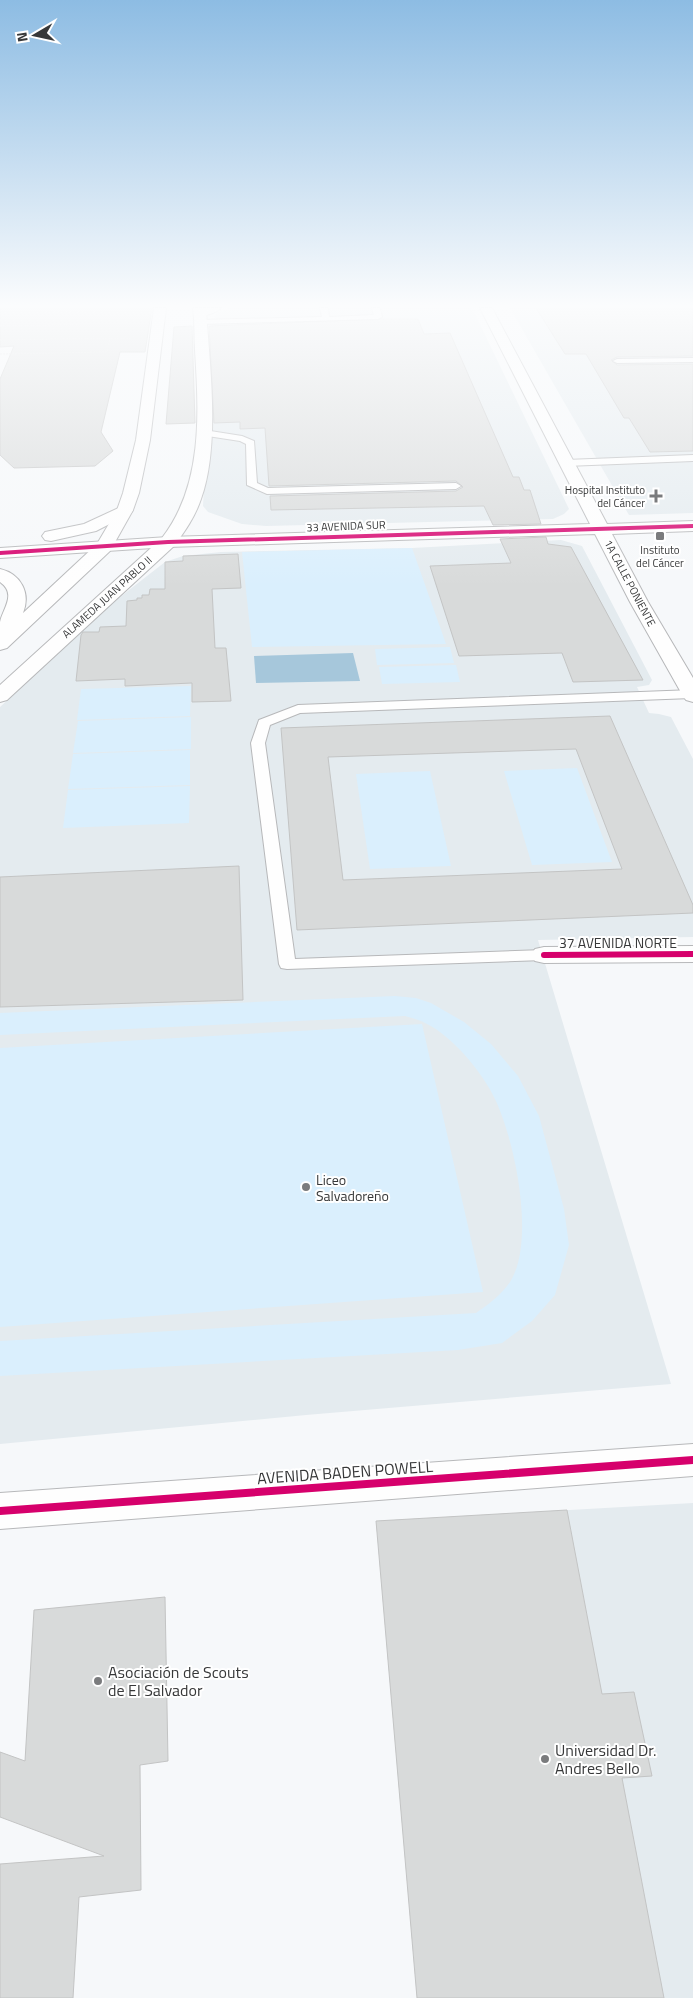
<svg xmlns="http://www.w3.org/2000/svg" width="693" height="1998" font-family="'Titillium Web',sans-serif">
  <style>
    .built { fill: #e4ebef }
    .green { fill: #daeffd }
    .water { fill: #a6c7db }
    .building { fill: #d8dada; stroke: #c3c4c4; fill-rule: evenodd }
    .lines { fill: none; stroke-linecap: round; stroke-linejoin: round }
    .lane-casing { stroke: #b7b8ba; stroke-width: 2 }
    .street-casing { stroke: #b7b8ba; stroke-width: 2 }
    .secondary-casing { stroke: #b7b8ba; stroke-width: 2 }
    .primary-casing { stroke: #b7b8ba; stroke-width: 2 }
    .path { stroke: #dfe0e0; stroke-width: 1; stroke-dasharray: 2 1; stroke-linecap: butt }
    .lane { fill: #fefefe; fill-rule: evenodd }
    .street { fill: #fefefe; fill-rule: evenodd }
    .secondary { fill: #fefefe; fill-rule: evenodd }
    .primary { fill: #fefefe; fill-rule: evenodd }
    .cycleway-far2-casing { stroke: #fff; stroke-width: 5.5 }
    .cycleway-far1-casing { stroke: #fff; stroke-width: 9 }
    .cycleway-casing { stroke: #fff; stroke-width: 11 }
    .cycleway-far2 { stroke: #d6006c; stroke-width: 4 }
    .cycleway-far1 { stroke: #d6006c; stroke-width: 6 }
    .cycleway { stroke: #d6006c; stroke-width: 8 }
    .poi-dot { fill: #7a7b7d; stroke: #fff; stroke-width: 2 }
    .labels { text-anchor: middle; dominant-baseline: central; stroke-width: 4; stroke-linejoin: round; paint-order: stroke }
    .far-poi-label { font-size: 11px; fill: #373839; stroke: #fff; text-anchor: end }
    .far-street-label { font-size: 11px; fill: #373839; stroke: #fff }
    .street-label { font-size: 14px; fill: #373839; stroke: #fff }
    .poi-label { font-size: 14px; fill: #373839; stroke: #fff; text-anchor: start }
    .near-street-label { font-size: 16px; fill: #373839; stroke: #fff }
    .near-poi-label { font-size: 16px; fill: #373839; stroke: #fff; text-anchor: start }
  </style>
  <rect width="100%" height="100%" fill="#f6f8fa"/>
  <!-- built -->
  <g class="built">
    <path d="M 229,308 L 472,308 L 569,509 L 564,514 L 553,519 L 266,526 L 242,524 L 208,512 L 203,506 L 212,324 L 216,314 Z"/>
    <path d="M 510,308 L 693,308 L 693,513 L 629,515 Z"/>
    <path d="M 561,540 L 582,546 L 652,680 L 649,685 L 637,687 L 649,713 L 659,714 L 671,717 L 693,759 L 693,937 L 538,940 L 671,1384 L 306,1415 L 0,1444 L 0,707 L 106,608 L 165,562 L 183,556 L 221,552 L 412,548 Z"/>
    <path d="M 693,1503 L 693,1998 L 417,1998 L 376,1521 Z"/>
  </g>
  <!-- green -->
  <g class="green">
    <path d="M 412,548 L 446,644 L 252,647 L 242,552 Z"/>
    <path d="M 450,647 L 454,663 L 377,665 L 375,649 Z"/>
    <path d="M 456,665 L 460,682 L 382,684 L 379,667 Z"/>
    <path d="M 191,686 L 190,716 L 77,720 L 81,689 Z"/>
    <path d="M 191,717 L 191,749 L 73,753 L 78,721 Z"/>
    <path d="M 190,750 L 190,785 L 68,789 L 73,754 Z"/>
    <path d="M 577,768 L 612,862 L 532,865 L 504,771 Z"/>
    <path d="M 430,771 L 451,866 L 370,869 L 356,774 Z"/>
    <path d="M 190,786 L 189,823 L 63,828 L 68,790 Z"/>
    <path d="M 395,996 L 416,998 L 431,1003 L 464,1022 L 491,1044 L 518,1076 L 539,1116 L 564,1209 L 569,1245 L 555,1295 L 532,1321 L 502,1343 L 458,1350 L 0,1376 L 0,1341 L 476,1313 C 489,1304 501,1295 510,1282 C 536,1241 515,1141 495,1099 C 483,1073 452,1036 427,1024 C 420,1020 412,1018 405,1016 L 0,1035 L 0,1013 Z"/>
    <path d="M 422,1024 L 483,1292 L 0,1327 L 0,1048 Z"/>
  </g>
  <!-- water -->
  <path class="water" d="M 353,653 L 360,681 L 256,683 L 254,656 Z"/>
  <!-- building -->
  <g class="building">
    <path d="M 0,308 L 152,308 L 145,352 L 120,352 L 101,432 L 113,451 L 95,466 L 14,468 L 0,455 L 0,379 L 14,346 L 0,347 Z"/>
    <path d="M 536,308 L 693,308 L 693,356 L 617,357 L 611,360 L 617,365 L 693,364 L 693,451 L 650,452 L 629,418 L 624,418 L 586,354 L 565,354 Z"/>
    <path d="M 381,319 L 418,319 L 424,334 L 450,333 L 513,477 L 519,477 L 524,490 L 530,490 L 541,524 L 493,525 L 484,506 L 271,510 L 270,496 L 456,491 L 463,487 L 456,481 L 269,486 L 265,428 L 240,429 L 240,422 L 214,423 L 209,326 Z"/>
    <path d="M 192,326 L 195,423 L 166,424 L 174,327 Z"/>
    <path d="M 546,537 L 548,544 L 571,547 L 643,680 L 573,682 L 562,653 L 459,656 L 430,566 L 511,563 L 500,539 Z"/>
    <path d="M 238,554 L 241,588 L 212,589 L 215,648 L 226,648 L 231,701 L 192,702 L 192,683 L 125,686 L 125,679 L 76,681 L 81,635 L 83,632 L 99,632 L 100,627 L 126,626 L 127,601 L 137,600 L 137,598 L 142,598 L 142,595 L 149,595 L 150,589 L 165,589 L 165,562 L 183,561 L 183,556 Z"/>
    <path d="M 610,716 L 693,905 L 693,913 L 297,930 L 281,728 ZM 576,749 L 622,869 L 343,880 L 328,757 Z"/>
    <path d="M 239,866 L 243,1000 L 0,1007 L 0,877 Z"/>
    <path d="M 567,1510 L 602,1694 L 634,1692 L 652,1776 L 622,1778 L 664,1998 L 417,1998 L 376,1521 Z"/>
    <path d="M 165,1597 L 168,1761 L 140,1765 L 141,1890 L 79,1897 L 73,1998 L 0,1998 L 0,1864 L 104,1856 L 0,1817 L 0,1752 L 25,1761 L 34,1610 Z"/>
  </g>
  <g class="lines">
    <defs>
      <g id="lane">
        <path d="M 320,308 L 328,308 L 329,317 L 374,315 L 372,308 L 380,308 L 382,317 L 378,319 L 200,324 L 196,322 L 200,320 L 322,317 Z"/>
        <path d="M 693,358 L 693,362 L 617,363 L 613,361 L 617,359 Z"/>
        <path d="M 204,430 L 242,436 L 254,441 L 257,483 L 268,488 L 456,483 L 461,486 L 456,489 L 267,494 L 247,485 L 246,444 L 240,441 L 201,435 L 199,433 Z"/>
        <path d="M 693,455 L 693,461 L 566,466 L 561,463 L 566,460 Z"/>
        <path d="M 693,690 L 692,698 L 300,713 L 270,725 L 265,743 L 295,959 L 544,950 L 550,951 L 552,955 L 550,959 L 544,960 L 287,969 L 281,968 L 279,964 L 251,743 L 259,720 L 298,705 Z"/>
      </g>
      <g id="street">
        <path d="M 693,946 L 693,962 L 544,963 L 535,961 L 531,955 L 535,949 L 544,947 Z"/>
        <path d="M 693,1444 L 693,1476 L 0,1529 L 0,1493 Z"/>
      </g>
      <g id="secondary">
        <path d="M 204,308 L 221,308 C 216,313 203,317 196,316 L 194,313 Z"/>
        <path d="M 480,308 L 492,308 L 607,524 L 693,521 L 693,531 L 612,534 L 648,602 L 693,678 L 693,702 L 686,700 L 683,696 L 630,602 L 595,534 L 168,547 L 0,558 L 0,548 L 168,537 L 590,524 Z"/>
        <path d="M 125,505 L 131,507 L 133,510 L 131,513 L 96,531 L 51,541 L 45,540 L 42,536 L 45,532 L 84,524 Z"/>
      </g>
      <g id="primary">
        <path d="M 154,308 L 166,308 L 150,440 L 139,493 L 133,510 L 110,551 L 7,648 L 0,650 C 0,641 0,630 0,622 C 3,608 17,594 0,582 L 0,569 C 21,574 31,593 23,613 L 97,544 L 117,510 L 123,493 L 136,440 Z"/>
        <path d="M 193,308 L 205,308 L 206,311 C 210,367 220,446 201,499 C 195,517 185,531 174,546 L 7,700 L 0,702 L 0,685 L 162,538 C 203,485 199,414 195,350 C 194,336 195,322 193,308 Z"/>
      </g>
    </defs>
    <!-- lane casing -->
    <use href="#lane" class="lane-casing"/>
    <!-- street casing -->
    <use href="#street" class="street-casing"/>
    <!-- secondary casing -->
    <use href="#secondary" class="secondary-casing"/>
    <!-- primary casing -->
    <use href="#primary" class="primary-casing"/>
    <!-- path -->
    <g class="path">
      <path d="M 42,312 L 134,310"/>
      <path d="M 0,321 L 13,308"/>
      <path d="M 0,326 L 132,323"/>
      <path d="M 0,340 L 130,338"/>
      <path d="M 0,354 L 107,352 L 110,338"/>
    </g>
    <!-- lane -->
    <use href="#lane" class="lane"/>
    <!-- street -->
    <use href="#street" class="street"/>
    <!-- secondary -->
    <use href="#secondary" class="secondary"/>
    <!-- primary -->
    <use href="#primary" class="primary"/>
    <defs>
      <path id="cycleway-far2" d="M 0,553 L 168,542 L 693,526"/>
      <path id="cycleway-far1" d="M 544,955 L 693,954"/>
      <path id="cycleway" d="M 0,1511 L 693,1460"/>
    </defs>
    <!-- cycleway-far2 casing -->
    <use href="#cycleway-far2" class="cycleway-far2-casing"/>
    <!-- cycleway-far1 casing -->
    <use href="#cycleway-far1" class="cycleway-far1-casing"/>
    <!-- cycleway casing -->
    <use href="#cycleway" class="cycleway-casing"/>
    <!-- cycleway-far2 -->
    <use href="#cycleway-far2" class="cycleway-far2"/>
    <!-- cycleway-far1 -->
    <use href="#cycleway-far1" class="cycleway-far1"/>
    <!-- cycleway -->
    <use href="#cycleway" class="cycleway"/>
  </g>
  <!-- sky -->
  <linearGradient id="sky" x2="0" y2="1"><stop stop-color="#8dbce3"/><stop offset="0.52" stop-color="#fbfcfd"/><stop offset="1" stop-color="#fbfcfd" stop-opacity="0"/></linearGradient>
  <rect width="693" height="587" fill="url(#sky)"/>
  <!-- markers -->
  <g class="poi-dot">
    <path d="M653.5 488.5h5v5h5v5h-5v5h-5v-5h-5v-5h5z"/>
    <rect x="655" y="531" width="10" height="10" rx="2.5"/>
    <circle cx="306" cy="1187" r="5"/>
    <circle cx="98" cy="1681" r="5"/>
    <circle cx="545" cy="1759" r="5"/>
  </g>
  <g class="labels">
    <!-- far-poi labels -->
    <g class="far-poi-label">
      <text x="645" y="490">Hospital Instituto<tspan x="645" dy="13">del Cáncer</tspan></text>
      <text x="660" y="550" text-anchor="middle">Instituto<tspan x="660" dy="13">del Cáncer</tspan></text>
    </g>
    <!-- far-street labels -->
    <g class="far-street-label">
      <text transform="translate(346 526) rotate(-2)">33 AVENIDA SUR</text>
      <text transform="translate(630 583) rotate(62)">1A CALLE PONIENTE</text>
      <text transform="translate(107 597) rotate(-42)">ALAMEDA JUAN PABLO II</text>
    </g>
    <!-- street labels -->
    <g class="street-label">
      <text x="618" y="942">37 AVENIDA NORTE</text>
    </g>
    <!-- poi labels -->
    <g class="poi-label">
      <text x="316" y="1179">Liceo<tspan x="316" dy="16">Salvadoreño</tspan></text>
    </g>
    <!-- near-street labels -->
    <g class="near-street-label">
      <text transform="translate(345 1472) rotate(-4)">AVENIDA BADEN POWELL</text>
    </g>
    <!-- near-poi labels -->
    <g class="near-poi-label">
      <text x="108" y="1672">Asociación de Scouts<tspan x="108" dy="18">de El Salvador</tspan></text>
      <text x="555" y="1750">Universidad Dr.<tspan x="555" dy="18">Andres Bello</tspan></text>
    </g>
  </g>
  <!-- north arrow -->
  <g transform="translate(35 35) rotate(261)" stroke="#ffffff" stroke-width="4" paint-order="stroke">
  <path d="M0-4L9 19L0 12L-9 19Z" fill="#373839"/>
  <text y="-8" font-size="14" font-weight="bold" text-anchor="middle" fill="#373839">N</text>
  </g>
</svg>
